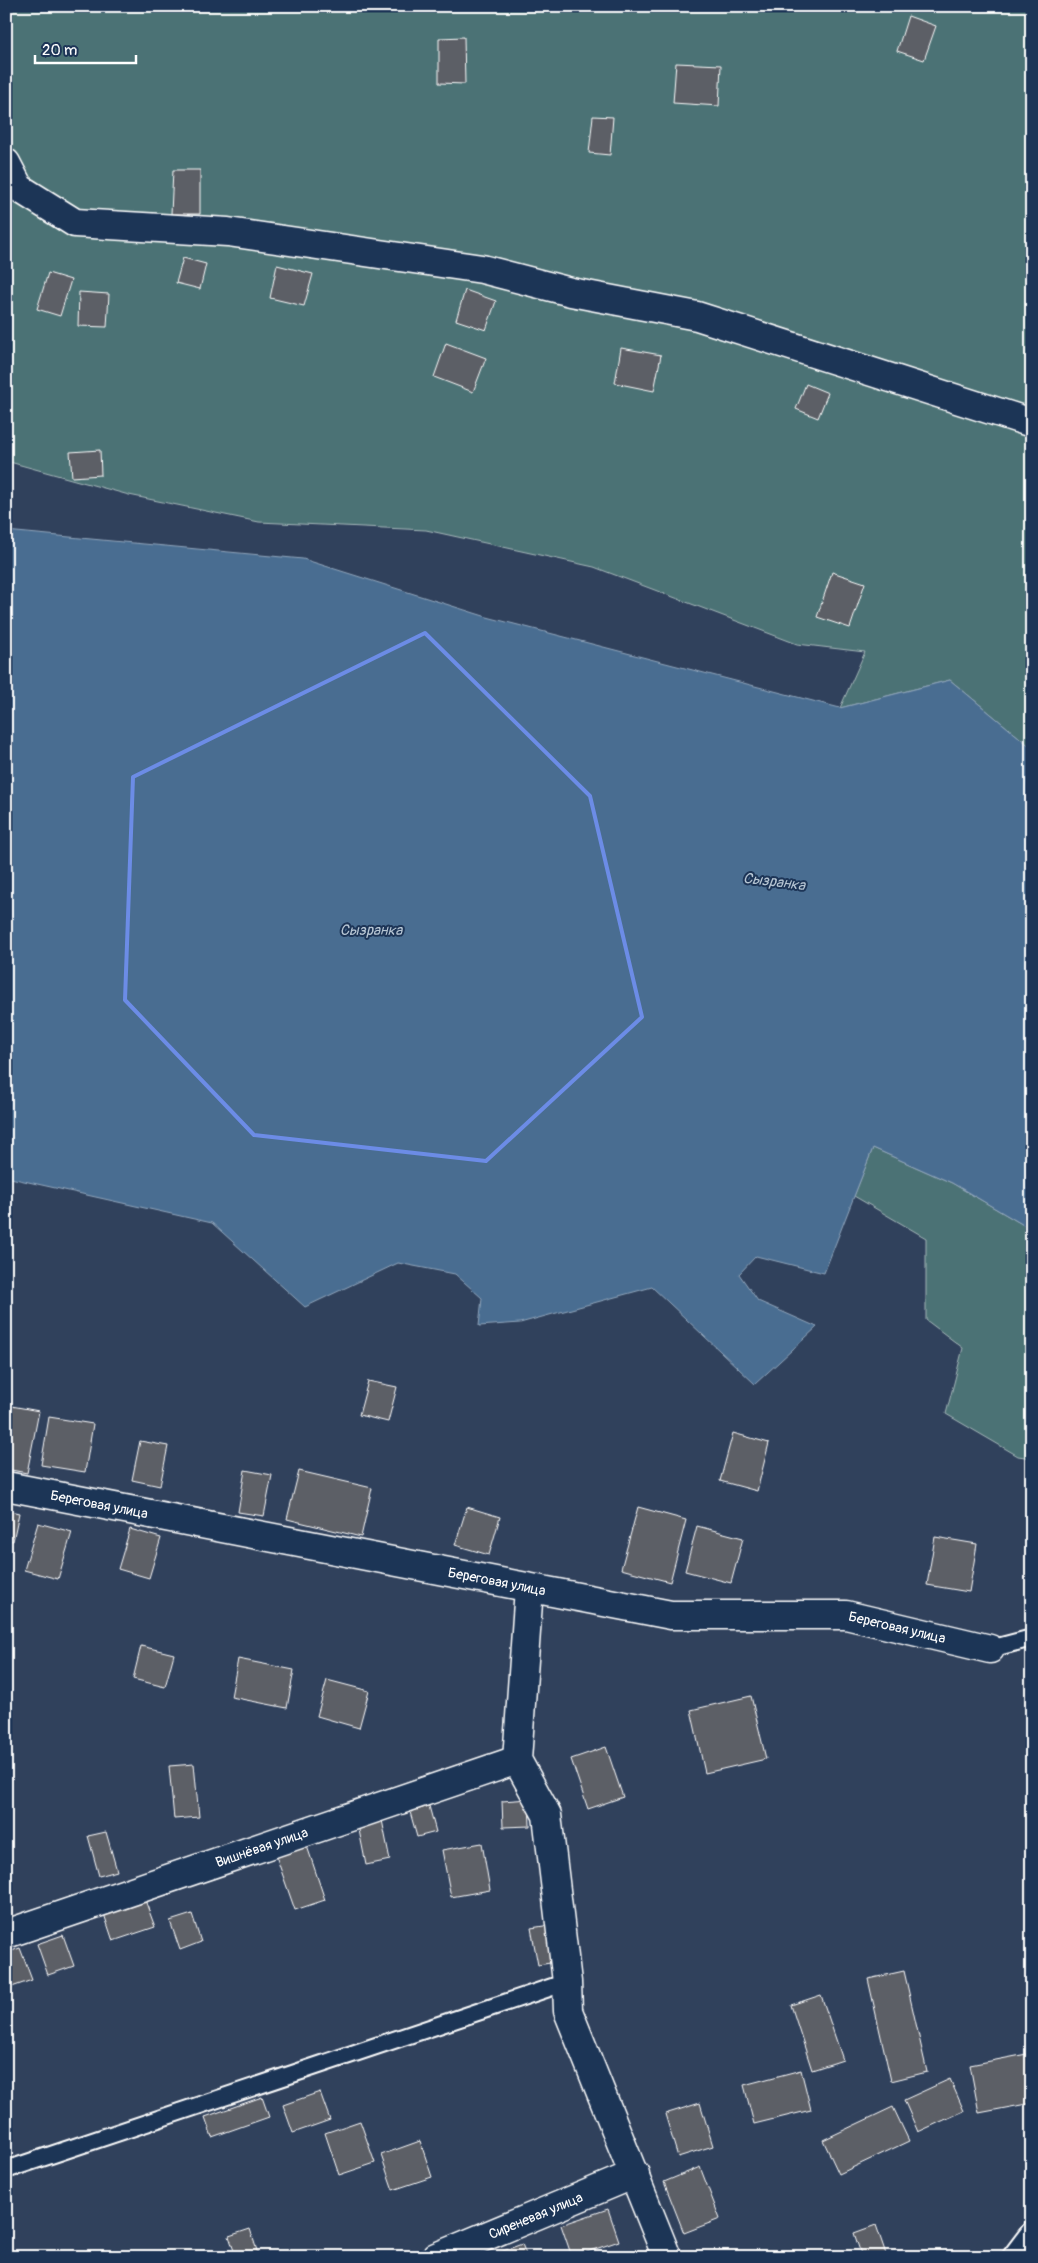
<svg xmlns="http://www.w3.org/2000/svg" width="1038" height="2263" font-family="Pangolin,sans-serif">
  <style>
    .green { fill: #4c7275; stroke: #a6b8ba }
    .water { fill: #496d91; stroke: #92a7bd }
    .building { fill: #5c5e66; stroke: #fff }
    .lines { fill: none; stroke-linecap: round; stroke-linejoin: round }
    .lane-casing { stroke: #fff; stroke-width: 20 }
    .street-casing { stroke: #fff; stroke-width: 31 }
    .lane { stroke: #1d3557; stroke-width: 16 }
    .street { stroke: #1d3557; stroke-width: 28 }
    .marked { fill: none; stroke: #6c8ce6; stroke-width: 4; stroke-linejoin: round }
    .labels { text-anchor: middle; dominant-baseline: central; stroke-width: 4; stroke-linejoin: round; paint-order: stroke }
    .street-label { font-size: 14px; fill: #fff; stroke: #1d3557 }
    .water-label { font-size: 15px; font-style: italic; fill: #b6c5d3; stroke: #1d3557 }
  </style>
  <rect width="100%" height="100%" fill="#30415c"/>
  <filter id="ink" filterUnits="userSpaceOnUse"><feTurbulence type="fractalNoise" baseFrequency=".02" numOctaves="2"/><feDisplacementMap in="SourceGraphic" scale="10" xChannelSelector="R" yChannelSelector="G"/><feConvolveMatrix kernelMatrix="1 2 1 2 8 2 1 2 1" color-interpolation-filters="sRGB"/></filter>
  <g filter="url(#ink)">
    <!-- green -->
    <g class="green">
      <path d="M 6,6 L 1032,6 L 1032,748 L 950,680 L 840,708 L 865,652 L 797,644 L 594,567 L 426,530 L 259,522 L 129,495 L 6,461 Z"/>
      <path d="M 873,1148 L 952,1183 L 1032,1230 L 1032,1458 L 1018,1456 L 946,1414 L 963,1348 L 926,1320 L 926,1238 L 854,1196 Z"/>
    </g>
    <!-- water -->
    <path class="water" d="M 6,531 L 303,559 L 487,617 L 840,708 L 950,680 L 1032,748 L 1032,1230 L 952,1183 L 873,1148 L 824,1273 L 756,1256 L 739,1274 L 758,1301 L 817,1327 L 755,1384 L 652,1287 L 520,1323 L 479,1326 L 482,1298 L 455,1274 L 398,1263 L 305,1307 L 212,1223 L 6,1177 Z"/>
    <!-- building -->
    <g class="building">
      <path d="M 908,16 L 936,26 L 924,60 L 897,51 Z"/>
      <path d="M 464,37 L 465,84 L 439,83 L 439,38 Z"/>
      <path d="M 676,63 L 721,65 L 719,106 L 673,103 Z"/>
      <path d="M 593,116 L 613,117 L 610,155 L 589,153 Z"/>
      <path d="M 173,170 L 200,170 L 200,214 L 171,214 Z"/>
      <path d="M 183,258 L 206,264 L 200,289 L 176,283 Z"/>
      <path d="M 277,265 L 313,274 L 304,306 L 270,298 Z"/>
      <path d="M 48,273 L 71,280 L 60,316 L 37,309 Z"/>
      <path d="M 465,290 L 496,301 L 486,330 L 456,320 Z"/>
      <path d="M 79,292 L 109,294 L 107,327 L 78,326 Z"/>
      <path d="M 446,343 L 486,358 L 473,392 L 434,377 Z"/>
      <path d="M 621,348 L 661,355 L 654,391 L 615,383 Z"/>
      <path d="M 806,384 L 828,393 L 818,418 L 796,409 Z"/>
      <path d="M 100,450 L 101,475 L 72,477 L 70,452 Z"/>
      <path d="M 832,572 L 865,583 L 850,628 L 817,617 Z"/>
      <path d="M 368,1381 L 397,1387 L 388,1422 L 359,1415 Z"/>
      <path d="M 6,1405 L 39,1411 L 27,1473 L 6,1469 Z"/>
      <path d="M 49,1417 L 93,1424 L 85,1472 L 41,1465 Z"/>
      <path d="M 733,1433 L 769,1443 L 757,1491 L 720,1481 Z"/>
      <path d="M 140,1441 L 168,1446 L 160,1486 L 132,1480 Z"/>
      <path d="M 245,1470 L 272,1475 L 264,1516 L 238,1512 Z"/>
      <path d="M 299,1471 L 372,1488 L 361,1537 L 287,1519 Z"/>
      <path d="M 467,1507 L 500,1517 L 489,1555 L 455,1545 Z"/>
      <path d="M 638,1507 L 686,1520 L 670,1582 L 621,1569 Z"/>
      <path d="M 6,1510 L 19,1513 L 13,1541 L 6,1540 Z"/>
      <path d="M 38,1523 L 72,1532 L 58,1579 L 24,1570 Z"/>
      <path d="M 697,1526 L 743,1538 L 731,1583 L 685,1571 Z"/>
      <path d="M 130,1529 L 161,1538 L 149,1578 L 118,1569 Z"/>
      <path d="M 935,1537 L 977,1544 L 969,1592 L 927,1585 Z"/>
      <path d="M 141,1646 L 174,1654 L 165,1687 L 133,1679 Z"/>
      <path d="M 238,1659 L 294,1670 L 287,1708 L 231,1697 Z"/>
      <path d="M 327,1680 L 369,1691 L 359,1728 L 317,1716 Z"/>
      <path d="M 751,1696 L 766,1759 L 705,1773 L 691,1710 Z"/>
      <path d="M 606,1747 L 623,1797 L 588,1809 L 571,1759 Z"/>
      <path d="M 194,1764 L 199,1817 L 174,1819 L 169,1766 Z"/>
      <path d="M 529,1799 L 530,1826 L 503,1827 L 502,1801 Z"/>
      <path d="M 429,1806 L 436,1832 L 417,1837 L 410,1812 Z"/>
      <path d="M 382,1820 L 390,1860 L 366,1865 L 358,1825 Z"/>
      <path d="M 106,1832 L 117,1871 L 99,1876 L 88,1836 Z"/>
      <path d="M 306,1843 L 325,1900 L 295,1910 L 275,1853 Z"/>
      <path d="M 482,1843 L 490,1890 L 451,1897 L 442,1850 Z"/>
      <path d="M 145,1900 L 155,1927 L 113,1941 L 104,1914 Z"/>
      <path d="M 192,1914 L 201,1942 L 180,1950 L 170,1921 Z"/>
      <path d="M 550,1925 L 556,1962 L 538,1965 L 531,1928 Z"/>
      <path d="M 63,1935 L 74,1966 L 48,1975 L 37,1944 Z"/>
      <path d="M 20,1948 L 32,1980 L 6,1989 L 6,1953 Z"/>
      <path d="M 904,1971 L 927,2072 L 891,2081 L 868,1979 Z"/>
      <path d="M 821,1995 L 843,2060 L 812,2070 L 791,2005 Z"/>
      <path d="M 1032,2053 L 1032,2103 L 979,2113 L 970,2065 Z"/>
      <path d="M 801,2070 L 811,2110 L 754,2124 L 744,2085 Z"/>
      <path d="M 950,2079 L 964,2111 L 918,2132 L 904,2100 Z"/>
      <path d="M 320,2092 L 330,2120 L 293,2133 L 283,2105 Z"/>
      <path d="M 262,2097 L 269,2117 L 212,2137 L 205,2117 Z"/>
      <path d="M 700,2103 L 713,2146 L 678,2157 L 665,2114 Z"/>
      <path d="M 893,2107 L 909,2141 L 839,2174 L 823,2140 Z"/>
      <path d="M 360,2121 L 375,2163 L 339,2175 L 325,2133 Z"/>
      <path d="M 420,2141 L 432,2177 L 393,2190 L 381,2155 Z"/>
      <path d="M 700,2167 L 720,2219 L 684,2233 L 664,2182 Z"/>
      <path d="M 608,2209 L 619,2241 L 572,2257 L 561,2225 Z"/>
      <path d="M 876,2225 L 887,2257 L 862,2257 L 854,2233 Z"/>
      <path d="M 250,2229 L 259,2257 L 236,2257 L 229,2236 Z"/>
      <path d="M 522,2244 L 527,2257 L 487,2257 Z"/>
    </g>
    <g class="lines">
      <defs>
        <g id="lane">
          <path d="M 990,1649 L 1032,1638"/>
          <path d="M 6,2170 L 567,1982"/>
          <path d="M 1010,2257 L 1032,2228"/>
        </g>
        <g id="street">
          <path d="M 6,163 L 19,188 L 75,223 L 228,232 L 482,269 L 571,292 L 697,316 L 1032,423"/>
          <path id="s1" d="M 6,1486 L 671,1615 L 846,1615 L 990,1649"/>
          <path d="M 529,1588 L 517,1760 L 547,1815 L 567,1982 L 568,2011 L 667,2257"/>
          <path id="s2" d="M 6,1934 L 517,1760"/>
          <path id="s3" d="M 436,2257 L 635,2174"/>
        </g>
      </defs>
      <!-- lane casing -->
      <use href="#lane" class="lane-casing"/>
      <!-- street casing -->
      <use href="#street" class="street-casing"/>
      <!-- lane -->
      <use href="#lane" class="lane"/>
      <!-- street -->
      <use href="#street" class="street"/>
    </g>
  </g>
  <!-- marked area -->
  <path class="marked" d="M 425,633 L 590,796 L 642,1017 L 486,1161 L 254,1135 L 125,1000 L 133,777 Z"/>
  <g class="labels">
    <!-- street labels -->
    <g class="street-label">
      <text stroke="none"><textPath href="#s1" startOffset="95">Береговая улица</textPath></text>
      <text stroke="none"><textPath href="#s1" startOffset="500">Береговая улица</textPath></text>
      <text stroke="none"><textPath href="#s1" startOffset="905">Береговая улица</textPath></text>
      <text stroke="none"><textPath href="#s2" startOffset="270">Вишнёвая улица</textPath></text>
      <text stroke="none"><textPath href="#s3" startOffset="108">Сиреневая улица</textPath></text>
    </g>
    <!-- water labels -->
    <g class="water-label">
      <text transform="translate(774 882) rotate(7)">Сызранка</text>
      <text x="371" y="930">Сызранка</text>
    </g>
  </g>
  <!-- margin -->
  <rect width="1038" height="2263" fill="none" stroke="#1d3557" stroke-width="25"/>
  <rect x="12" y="12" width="1013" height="2238" fill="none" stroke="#fff" stroke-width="2" filter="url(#ink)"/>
  <!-- scale -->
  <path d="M35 55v8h101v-8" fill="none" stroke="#ffffff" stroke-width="2.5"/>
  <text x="42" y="55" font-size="15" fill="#ffffff" stroke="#1d3557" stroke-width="4" paint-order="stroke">20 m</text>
</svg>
